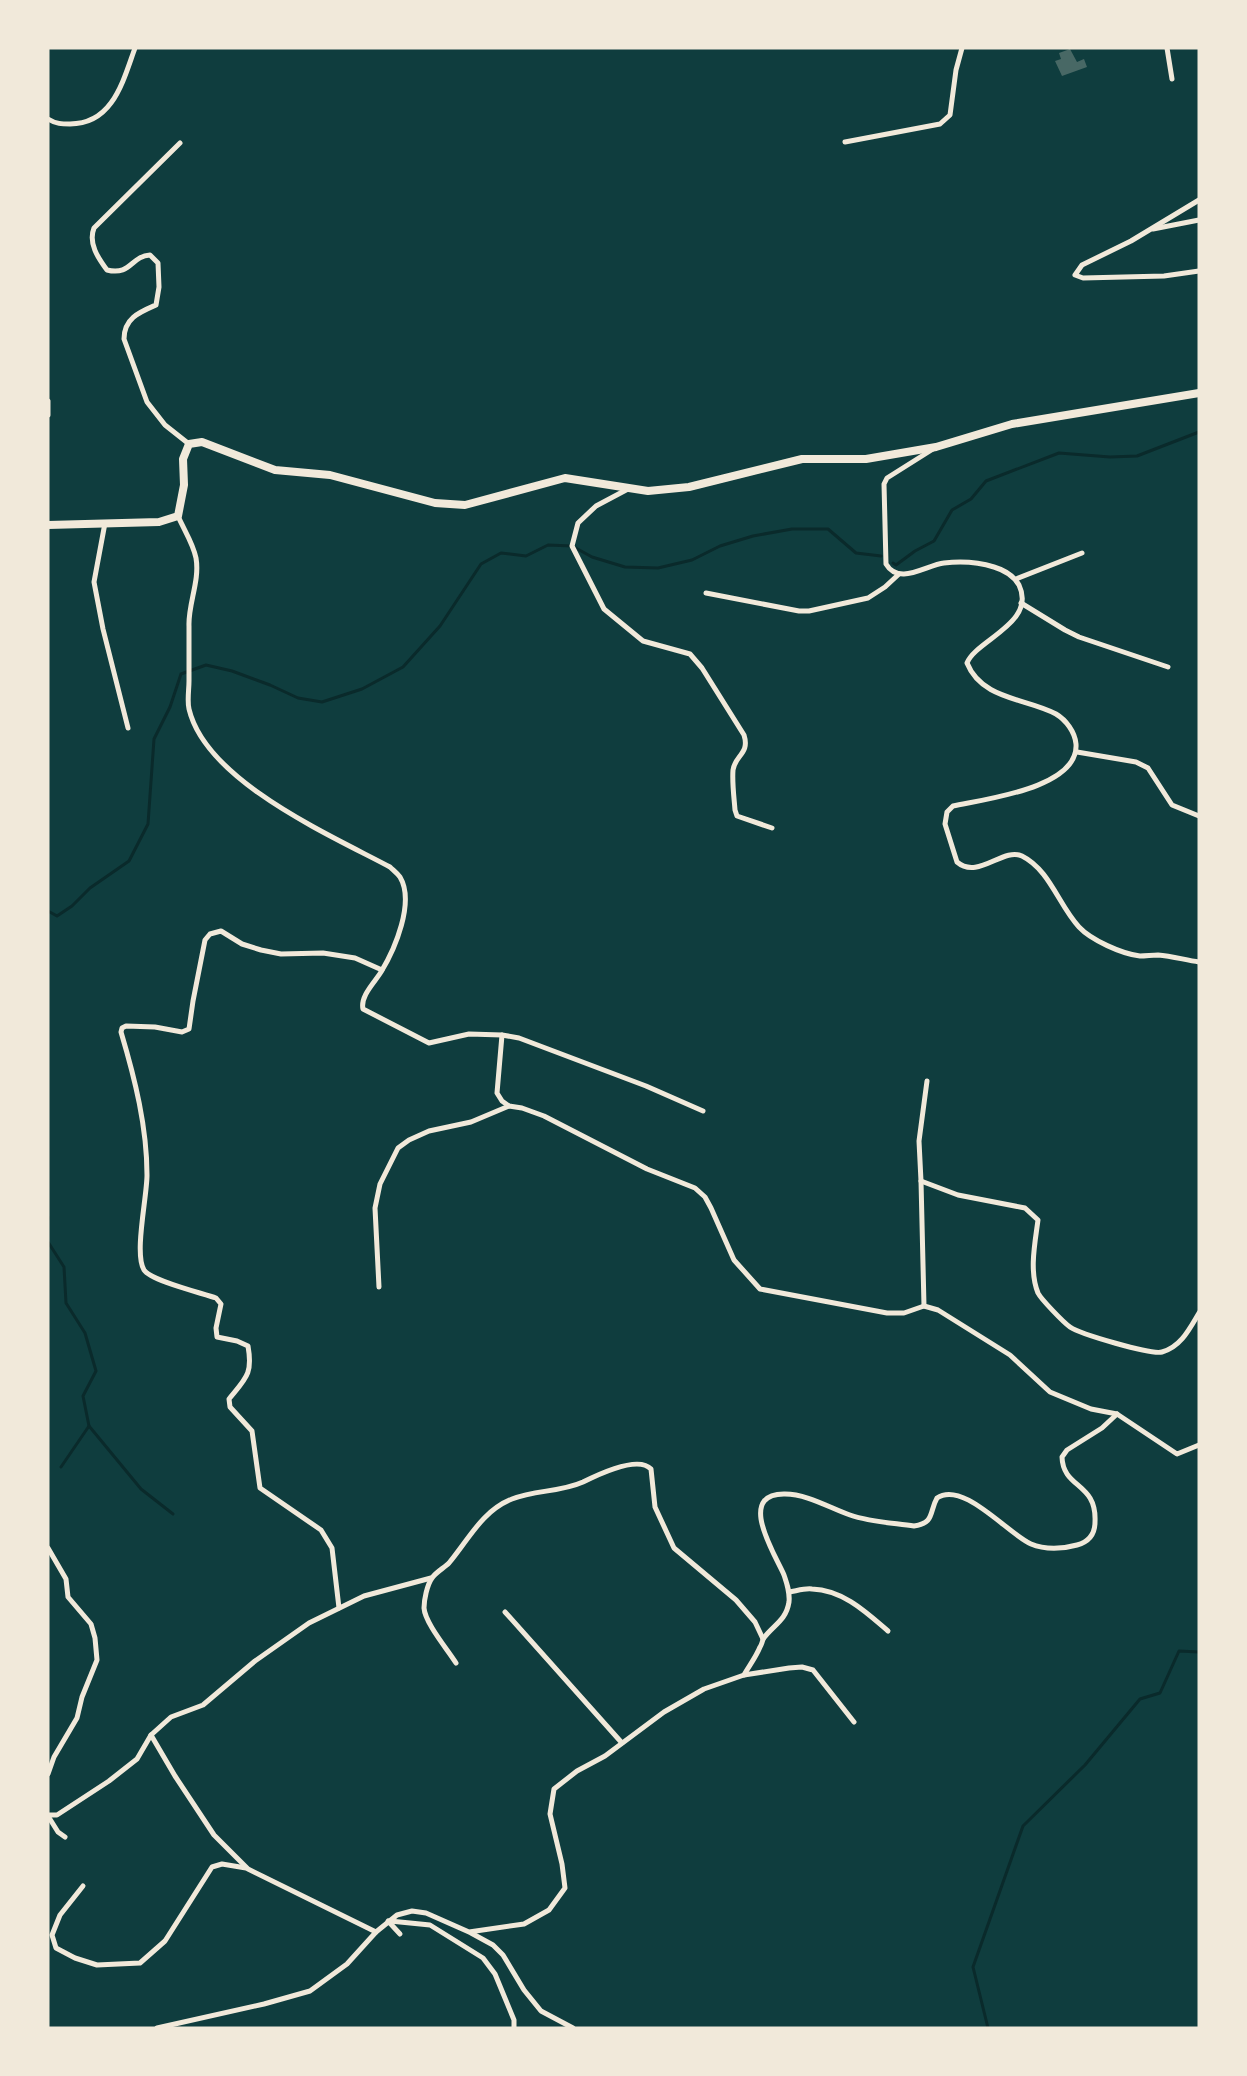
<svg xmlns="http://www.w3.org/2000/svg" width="1247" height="2076" font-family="Bitter,serif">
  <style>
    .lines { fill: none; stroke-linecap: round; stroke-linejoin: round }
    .stream { stroke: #0a2a2b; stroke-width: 3 }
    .building { fill: #486865 }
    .minor { stroke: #f1e9da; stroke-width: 5 }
    .secondary { stroke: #f1e9da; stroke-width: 8 }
  </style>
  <rect width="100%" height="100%" fill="#0f3d3e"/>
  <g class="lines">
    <!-- stream -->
    <g class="stream">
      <path d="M 893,563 L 896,565 L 915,551 L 934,541 L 952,510 L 971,499 L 986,481 L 1059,453 L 1110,457 L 1137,456 L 1199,432"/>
      <path d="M 48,911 L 57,916 L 72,906 L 90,888 L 129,861 L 148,824 L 154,739 L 170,707 L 181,674 L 206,665 L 232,671 L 270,685 L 298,698 L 322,702 L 362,689 L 403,667 L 440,626 L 481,564 L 501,553 L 526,556 L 548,545 L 572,546 L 592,557 L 625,567 L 658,568 L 692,560 L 720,546 L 753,536 L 792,529 L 828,529 L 856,553 L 881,556"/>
      <path d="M 48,1217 L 48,1219"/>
      <path d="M 48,1242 L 64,1267 L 66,1303 L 85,1333 L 96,1371 L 83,1396 L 89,1426 L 61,1467"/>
      <path d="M 89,1426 L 141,1489 L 173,1514"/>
      <path d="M 988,2028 L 973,1967 L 1023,1826 L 1085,1765 L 1140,1699 L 1160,1693 L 1179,1651 L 1199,1652"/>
    </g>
  </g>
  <!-- building -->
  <path class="building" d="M 1070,49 L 1077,62 L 1084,59 L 1087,67 L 1062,76 L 1055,61 L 1061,59 L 1059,53 Z"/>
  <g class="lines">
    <!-- minor -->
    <g class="minor">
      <path d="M 1167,48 L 1172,79"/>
      <path d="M 48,119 C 56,124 62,124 70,124 C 113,124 123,81 135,48"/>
      <path d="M 845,142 L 940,124 L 950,115 L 956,70 L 962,48"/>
      <path d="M 180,143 L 94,228 C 88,243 98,258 107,270 C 131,276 131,256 150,255 L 158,263 L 159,287 L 156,305 C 140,312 124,318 124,339 L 147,402 L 165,425 L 189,444"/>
      <path d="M 1199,200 L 1131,241 L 1082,265 L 1075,275 L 1083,278 L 1164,276 L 1199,271"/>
      <path d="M 1153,229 L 1199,220"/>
      <path d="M 48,401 L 48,415"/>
      <path d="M 933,449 L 887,478 L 884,484 L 886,564 C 899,586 926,565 944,563 C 961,561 978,562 994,567 C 1004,570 1014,576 1019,585 C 1037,623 976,640 967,663 C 982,700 1026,698 1056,714 C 1066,720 1075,732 1076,744 C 1079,788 985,799 953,806 L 947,812 L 945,824 L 957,862 C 978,880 1003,847 1022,856 C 1050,870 1059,906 1079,927 C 1091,940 1122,954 1140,956 C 1146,956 1152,955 1158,955 C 1172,956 1185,960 1199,962"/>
      <path d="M 628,489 L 596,506 L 578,523 L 572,546 L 604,609 L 643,641 L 690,654 L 702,668 L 744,735 C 750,754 735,755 733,770 C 732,783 734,797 735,810 L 737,816 L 772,828"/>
      <path d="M 178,516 C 184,530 193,543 196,558 C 200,581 188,604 189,626 C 189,645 189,663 189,681 C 189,690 187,701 189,709 C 206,781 330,835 390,867 C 393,870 397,873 400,877 C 415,902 395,949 381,972 C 375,982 360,996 363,1009 L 429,1043 L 469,1034 L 502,1035 L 519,1038 L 646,1086 L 703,1111"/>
      <path d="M 105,523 L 94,582 L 103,629 L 128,728"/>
      <path d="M 1016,579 L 1082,553"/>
      <path d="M 706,593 L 799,611 L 809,611 L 868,598 L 885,587 L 899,574"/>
      <path d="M 1021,603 L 1065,630 L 1079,637 L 1168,667"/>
      <path d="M 1077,752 L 1136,762 L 1148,768 L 1172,805 L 1199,816"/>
      <path d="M 502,1035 L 497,1093 L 502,1101 L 509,1106 L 522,1108 L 544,1116 L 647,1169 L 695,1188 L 705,1197 L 711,1208 L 734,1260 L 760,1289 L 887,1313 L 904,1313 L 924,1306 L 938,1310 L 1010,1355 L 1050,1392 L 1091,1409 L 1117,1414 L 1177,1454 L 1199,1445"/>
      <path d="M 921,1181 L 958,1195 L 1025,1208 L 1038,1220 C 1035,1243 1029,1271 1038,1293 C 1041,1299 1063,1322 1070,1327 C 1080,1334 1151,1355 1162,1352 C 1181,1347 1190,1328 1199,1313"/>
      <path d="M 379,1287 L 375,1208 L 380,1184 L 398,1148 L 409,1140 L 429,1131 L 471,1122 L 509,1106"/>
      <path d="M 924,1306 L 921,1181 L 919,1141 L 927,1081"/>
      <path d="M 48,1548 L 66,1579 L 68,1597 L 91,1624 L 95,1638 L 97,1660 L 82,1697 L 77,1718 L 54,1757 L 48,1774"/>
      <path d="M 789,1592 C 796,1591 805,1588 812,1589 C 843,1590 866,1612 888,1631"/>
      <path d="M 339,1608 L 332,1548 L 321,1530 L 260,1488 L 252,1431 L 230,1407 L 229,1399 C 246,1378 253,1374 248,1346 L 237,1341 L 217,1337 L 216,1328 L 221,1304 L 216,1298 C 202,1293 151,1281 144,1270 C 134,1254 147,1197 147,1175 C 147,1127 135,1079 121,1032 L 122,1028 L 126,1026 L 155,1027 L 182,1032 L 189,1029 L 193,1001 L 205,940 L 210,934 L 221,931 L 242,944 L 261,950 L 281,954 L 323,953 L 355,958 L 382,970"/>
      <path d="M 505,1612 L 622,1743"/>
      <path d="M 456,1663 C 448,1650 425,1623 424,1608 C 424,1600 427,1585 432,1578 C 436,1572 444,1568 449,1563 C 469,1539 482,1511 512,1499 C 535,1490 561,1492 583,1482 C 597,1475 638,1455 651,1469 L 655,1507 L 674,1548 L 736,1600 L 755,1622 L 763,1639"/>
      <path d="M 744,1675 C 749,1666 756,1657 760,1647 C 761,1646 763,1640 763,1639 C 773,1625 786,1621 789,1602 C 790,1592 787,1584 784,1575 C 776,1556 735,1493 785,1494 C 807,1494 830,1508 850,1515 C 870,1522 894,1523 914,1526 C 935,1523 929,1512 937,1498 C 963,1480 1008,1534 1031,1544 C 1045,1550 1063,1549 1077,1545 C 1088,1542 1095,1535 1095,1522 C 1097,1482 1063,1489 1062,1457 L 1067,1450 L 1102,1428 L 1117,1414"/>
      <path d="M 48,1815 L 57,1815 L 109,1781 L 137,1759 L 151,1735"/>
      <path d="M 48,1816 L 58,1832 L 65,1837"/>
      <path d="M 83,1886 L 60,1915 L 52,1935 L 56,1948 L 75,1958 L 97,1965 L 140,1963 L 165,1941 L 212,1867 L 222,1864 L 246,1868"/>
      <path d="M 388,1921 L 400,1934"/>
      <path d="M 390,1921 L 430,1925 L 483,1958 L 495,1974 L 514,2020 L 514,2028"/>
      <path d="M 376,1932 L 248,1869 L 214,1835 L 175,1776 L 151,1735 L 171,1717 L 203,1705 L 255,1661 L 309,1623 L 364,1596 L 431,1578"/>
      <path d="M 471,1933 L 493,1945 L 503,1955 L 524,1990 L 541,2011 L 573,2028"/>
      <path d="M 157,2028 L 264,2004 L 310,1991 L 347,1964 L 376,1932 L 397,1915 L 412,1911 L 426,1913 L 469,1932 L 524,1924 L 549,1910 L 565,1888 L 562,1864 L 550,1814 L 554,1789 L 577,1771 L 605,1756 L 664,1712 L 704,1689 L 744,1675 L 789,1668 L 802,1667 L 813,1670 L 854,1722"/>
    </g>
    <!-- secondary -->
    <path class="secondary" d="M 48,525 L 159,522 L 178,516 L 184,485 L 183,459 L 189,444 L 202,442 L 275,470 L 330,475 L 435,503 L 465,505 L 565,478 L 648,491 L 689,487 L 802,459 L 866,459 L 936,447 L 1012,424 L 1199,393"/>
  </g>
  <!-- border -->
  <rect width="1247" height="2076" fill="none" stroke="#f1e9da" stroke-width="99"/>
</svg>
